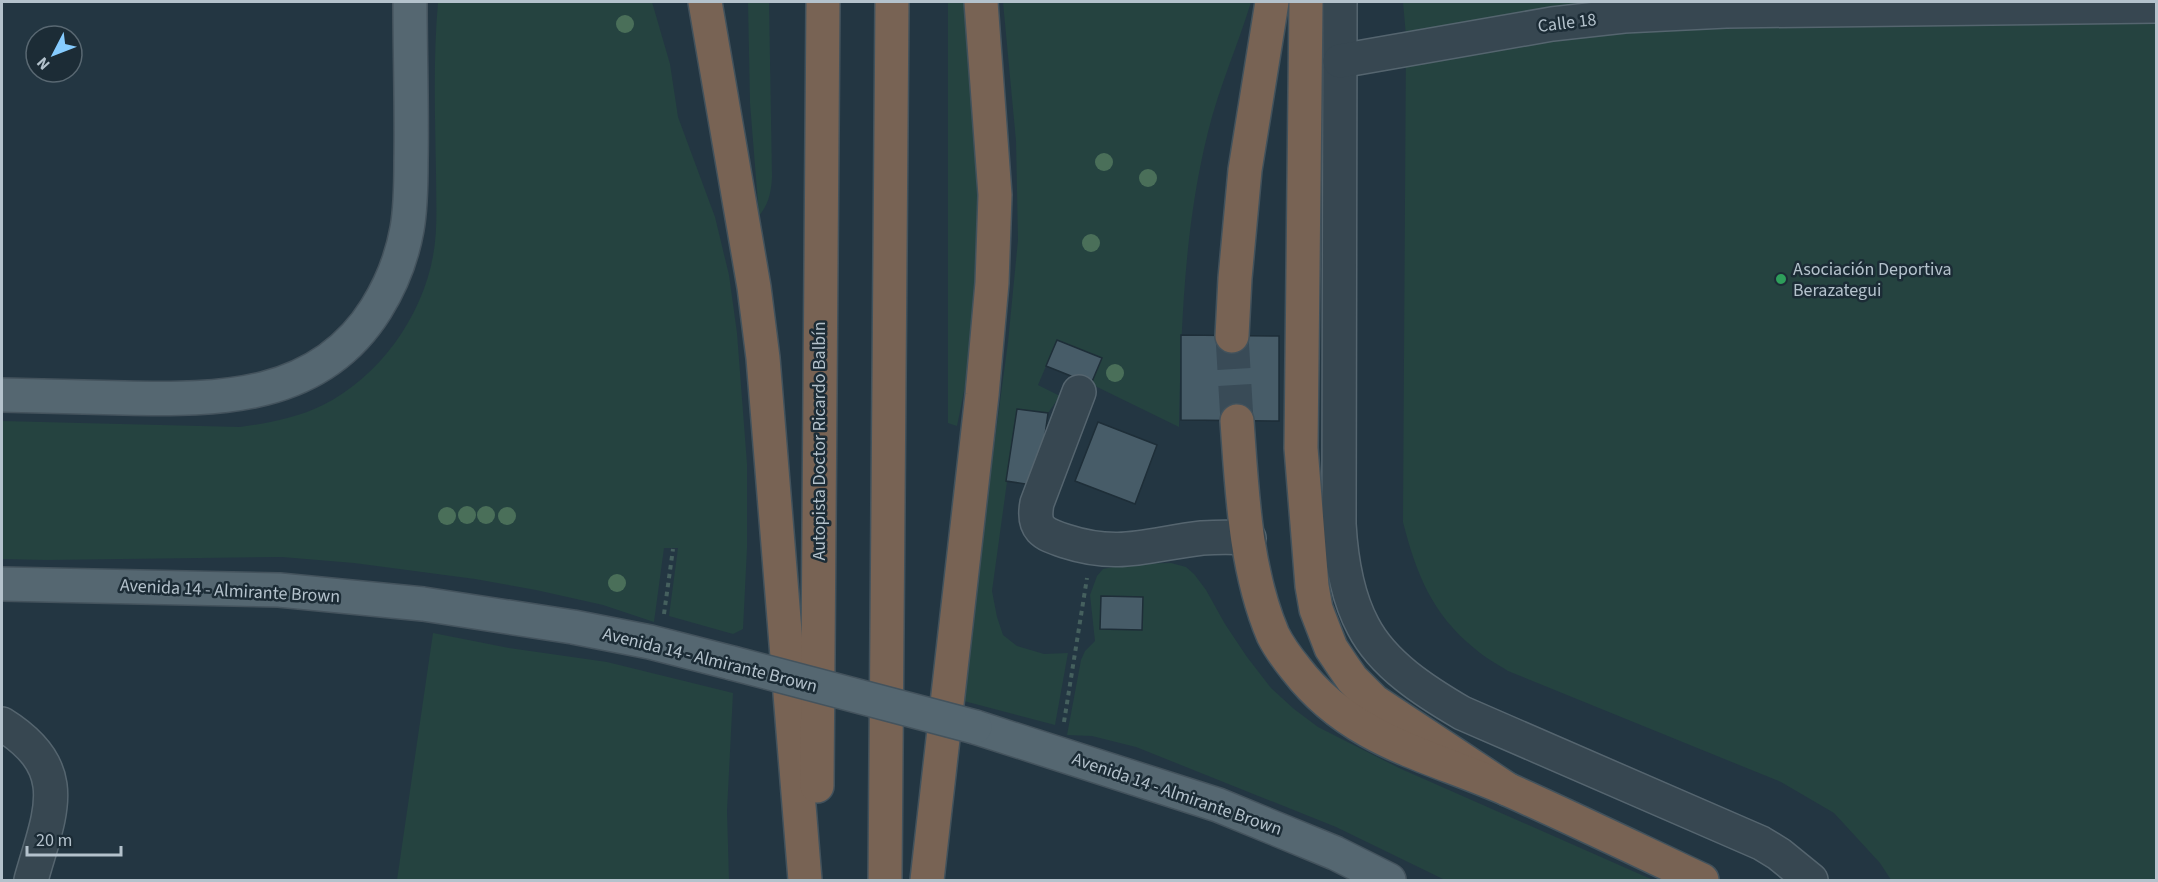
<svg xmlns="http://www.w3.org/2000/svg" width="2158" height="882" font-family="'Source Sans 3',sans-serif">
  <style>
    .green { fill: #254340 }
    .building { fill: #475c68; stroke: #1e2e38; stroke-width: 1.5 }
    .lines { fill: none; stroke-linecap: round; stroke-linejoin: round }
    .highway-tunnel { stroke: #394b57; stroke-width: 33; stroke-dasharray: 33 16; stroke-linecap: butt }
    .minor-casing { stroke: #55656f; stroke-width: 36 }
    .major-casing { stroke: #44535d; stroke-width: 36 }
    .highway-casing { stroke: #42525c; stroke-width: 36 }
    .path { stroke: #45605e; stroke-width: 4; stroke-dasharray: 4.5 4.5; stroke-linecap: butt }
    .minor { stroke: #374751; stroke-width: 33 }
    .major { stroke: #556771; stroke-width: 33 }
    .highway { stroke: #786354; stroke-width: 33 }
    .major-bridge-casing { stroke: #44535d; stroke-width: 36; stroke-linecap: butt }
    .major-bridge { stroke: #556771; stroke-width: 33 }
    .tree { fill: #4a6f59 }
    .leisure-dot { fill: #2e9e5b; stroke: #1c2c36; stroke-width: 2 }
    .labels { text-anchor: middle; dominant-baseline: central; stroke-width: 5; stroke-linejoin: round; paint-order: stroke }
    .street-label { font-size: 18px; fill: #b4c2cc; stroke: #1c2c36 }
    .poi-label { font-size: 18px; fill: #b4c2cc; stroke: #1c2c36; text-anchor: start }
  </style>
  <rect width="100%" height="100%" fill="#233642"/>
  <!-- green -->
  <g class="green">
    <path d="M 438,2 L 652,2 L 670,64 L 678,117 L 715,217 L 729,275 L 737,333 L 747,464 L 747,548 L 743,629 L 733,634 L 669,616 L 678,548 L 664,548 L 654,622 L 603,605 L 536,590 L 475,579 L 354,563 L 282,557 L 47,560 L 2,559 L 2,421 L 240,427 C 268,423 297,418 323,405 C 379,377 422,317 433,256 C 438,230 436,201 436,174 C 435,117 433,59 438,2 Z"/>
    <path d="M 748,2 L 769,2 L 772,177 C 771,193 769,203 759,216 L 750,103 Z"/>
    <path d="M 948,2 L 966,2 C 972,93 980,185 977,276 C 975,327 968,377 957,426 L 948,423 Z"/>
    <path d="M 1003,2 L 1251,2 C 1238,45 1219,87 1208,132 C 1184,228 1181,328 1179,427 L 1091,384 L 1102,358 L 1057,340 L 1038,385 L 1060,396 L 1048,413 L 1017,409 L 992,591 L 997,617 L 1003,635 L 1017,646 L 1044,654 L 1068,653 L 1055,725 L 960,700 L 1008,342 L 1018,240 L 1016,141 Z"/>
    <path d="M 1403,2 L 2156,2 L 2156,880 L 1891,880 L 1880,863 L 1834,813 L 1781,782 L 1508,671 C 1497,664 1484,657 1474,648 C 1432,614 1416,573 1403,522 L 1406,36 Z"/>
    <path d="M 1171,563 L 1186,567 L 1194,574 L 1206,590 L 1225,624 L 1247,657 L 1271,688 L 1294,709 L 1318,727 L 1399,768 L 1653,880 L 1445,880 L 1336,827 L 1136,747 L 1092,736 L 1067,735 L 1081,660 L 1085,651 L 1095,641 L 1090,595 L 1097,576 L 1103,569 L 1129,564 Z"/>
    <path d="M 433,633 L 509,648 L 607,662 L 733,693 L 727,811 L 729,880 L 397,880 Z"/>
  </g>
  <!-- building -->
  <g class="building">
    <path d="M 1181,335 L 1279,336 L 1279,421 L 1181,420 Z"/>
    <path d="M 1057,340 L 1102,358 L 1091,384 L 1046,366 Z"/>
    <path d="M 1017,409 L 1048,413 L 1038,486 L 1006,481 Z"/>
    <path d="M 1098,422 L 1157,445 L 1135,504 L 1075,481 Z"/>
    <path d="M 1101,596 L 1143,597 L 1142,630 L 1100,629 Z"/>
  </g>
  <g class="lines">
    <!-- highway-tunnel -->
    <path class="highway-tunnel" d="M 1232,336 L 1237,421"/>
    <defs>
      <g id="minor">
        <path d="M 1340,2 L 1339,524 C 1341,558 1347,596 1363,626 C 1383,665 1426,692 1462,713 L 1761,843 L 1779,854 L 1811,880"/>
        <path d="M 1340,61 L 1552,24 L 1624,16 L 1726,11 L 2156,6"/>
        <path d="M 1079,392 L 1037,503 C 1032,529 1043,534 1065,541 C 1120,559 1149,544 1202,538 C 1218,537 1233,537 1249,538"/>
        <path d="M 2,724 C 74,769 50,812 31,880"/>
      </g>
      <g id="major">
        <path d="M 2,395 C 42,396 83,397 124,398 C 220,400 319,400 376,309 C 391,285 402,257 407,229 C 411,207 411,183 411,161 C 412,108 410,55 410,2"/>
        <path d="M 2,584 L 279,590 L 423,604 L 573,627 L 650,642 L 732,663"/>
        <path d="M 975,727 L 1218,805 L 1335,853 L 1389,880"/>
      </g>
      <g id="highway">
        <path d="M 705,2 L 754,287 L 763,358 L 805,880"/>
        <path d="M 1306,2 L 1301,448 L 1312,586 L 1316,609 L 1331,648 L 1343,666 L 1352,679 L 1374,701 L 1507,789"/>
        <path d="M 1232,336 L 1235,278 L 1245,170 L 1272,2"/>
        <path d="M 1237,421 C 1242,491 1245,569 1273,635 C 1279,647 1287,658 1296,669 C 1352,742 1430,755 1509,790 C 1574,819 1638,850 1702,880"/>
        <path d="M 817,786 L 823,2"/>
        <path d="M 885,880 L 892,2"/>
        <path d="M 927,880 L 982,395 L 992,283 L 995,195 L 981,2"/>
      </g>
    </defs>
    <!-- minor casing -->
    <use href="#minor" class="minor-casing"/>
    <!-- major casing -->
    <use href="#major" class="major-casing"/>
    <!-- highway casing -->
    <use href="#highway" class="highway-casing"/>
    <!-- path -->
    <g class="path">
      <path d="M 664,614 L 673,549"/>
      <path d="M 1064,722 L 1087,578"/>
    </g>
    <!-- minor -->
    <use href="#minor" class="minor"/>
    <!-- major -->
    <use href="#major" class="major"/>
    <!-- highway -->
    <use href="#highway" class="highway"/>
    <defs>
      <path id="major-bridge" d="M 732,663 L 975,727"/>
    </defs>
    <!-- major-bridge casing -->
    <use href="#major-bridge" class="major-bridge-casing"/>
    <!-- major-bridge -->
    <use href="#major-bridge" class="major-bridge"/>
  </g>
  <!-- trees -->
  <g class="tree">
    <circle cx="625" cy="24" r="9"/>
    <circle cx="1104" cy="162" r="9"/>
    <circle cx="1148" cy="178" r="9"/>
    <circle cx="1091" cy="243" r="9"/>
    <circle cx="1115" cy="373" r="9"/>
    <circle cx="467" cy="515" r="9"/>
    <circle cx="486" cy="515" r="9"/>
    <circle cx="447" cy="516" r="9"/>
    <circle cx="507" cy="516" r="9"/>
    <circle cx="617" cy="583" r="9"/>
  </g>
  <!-- markers -->
  <circle class="leisure-dot" cx="1781" cy="279" r="6"/>
  <g class="labels">
    <!-- street labels -->
    <g class="street-label">
      <text transform="translate(1567 23) rotate(-7)">Calle 18</text>
      <text transform="translate(819 441) rotate(-90)">Autopista Doctor Ricardo Balbín</text>
      <text transform="translate(230 591) rotate(3)">Avenida 14 - Almirante Brown</text>
      <text transform="translate(710 660) rotate(14)">Avenida 14 - Almirante Brown</text>
      <text transform="translate(1177 794) rotate(19)">Avenida 14 - Almirante Brown</text>
    </g>
    <!-- poi labels -->
    <g class="poi-label">
      <text x="1793" y="269">Asociación Deportiva<tspan x="1793" dy="21">Berazategui</tspan></text>
    </g>
  </g>
  <!-- border -->
  <rect width="2158" height="882" fill="none" stroke="#b4c2cc" stroke-width="6"/>
  <!-- north arrow -->
  <g transform="translate(54 54) rotate(228)"><circle r="28" fill="#1c2c36" stroke="#596872" stroke-width="1.5"/>
  <path d="M0-4.5L10 22L0 15L-10 22Z" fill="#86ccff"/>
  <text y="-9" font-size="16" font-weight="bold" text-anchor="middle" fill="#b4c2cc">N</text>
  </g>
  <!-- scale -->
  <path d="M27 846v9h94v-9" fill="none" stroke="#b4c2cc" stroke-width="3"/>
  <text x="36" y="846" font-size="18" fill="#b4c2cc" stroke="#1c2c36" stroke-width="4.5" paint-order="stroke">20 m</text>
</svg>
